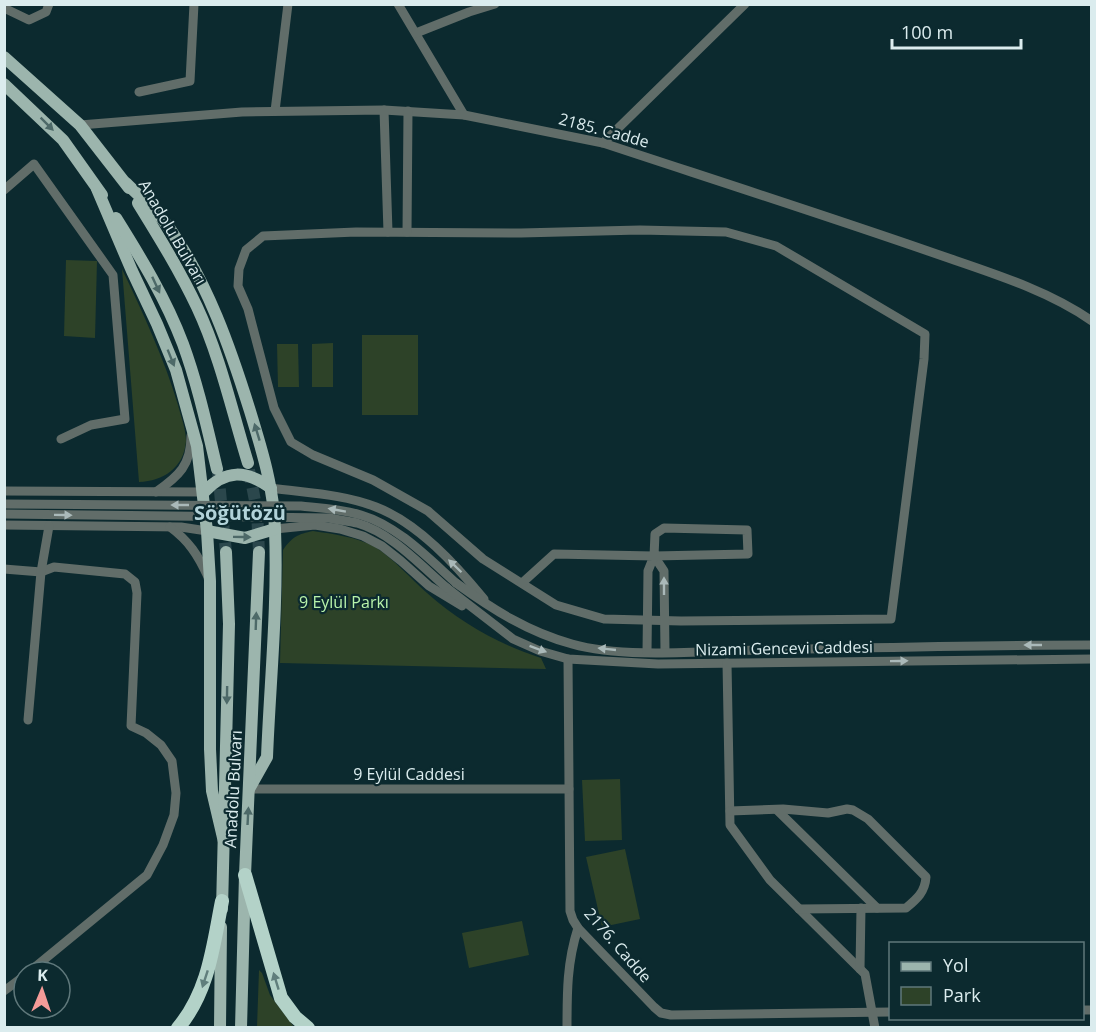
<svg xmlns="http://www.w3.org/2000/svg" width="1096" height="1032" font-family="'Open Sans',sans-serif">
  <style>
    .green { fill: #2d4228 }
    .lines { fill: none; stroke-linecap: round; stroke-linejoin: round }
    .major-tunnel { stroke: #2b474c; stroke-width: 12; stroke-dasharray: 12 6; stroke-linecap: butt }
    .minor { stroke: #616d69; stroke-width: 9 }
    .major { stroke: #9cb5ad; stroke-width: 12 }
    .highway { stroke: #b3d2c8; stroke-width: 14 }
    .minor-bridge { stroke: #616d69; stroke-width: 9 }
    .oneway { fill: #4d6968 }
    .oneway2 { fill: #aab9b9 }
    .oneway3 { fill: #607e7c }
    .labels { text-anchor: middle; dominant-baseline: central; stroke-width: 4.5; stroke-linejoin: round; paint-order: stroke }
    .street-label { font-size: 16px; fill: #dbecee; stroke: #0c2a2f }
    .park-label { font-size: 16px; fill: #b8f3aa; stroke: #0c2a2f }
    .quarter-label { font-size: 20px; font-weight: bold; fill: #b2d3d9; stroke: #0c2a2f }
  </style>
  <rect width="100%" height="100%" fill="#0c2a2f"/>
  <!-- green -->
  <g class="green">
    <path d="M 66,260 L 97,261 L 95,338 L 64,336 Z"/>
    <path d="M 122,269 C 143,313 164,358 178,405 C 181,417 186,429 186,441 C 184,468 163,481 139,482 Z"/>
    <rect x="362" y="335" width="56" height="80"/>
    <path d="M 333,343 L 333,387 L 312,387 L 312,344 Z"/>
    <path d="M 277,344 L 298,344 L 299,387 L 278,387 Z"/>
    <path d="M 313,531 C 333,534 357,537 375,547 C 394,559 410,578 427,593 C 461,623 498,644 541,658 L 546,669 L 280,663 L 283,550 C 292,537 298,534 313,531 Z"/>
    <path d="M 620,779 L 622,840 L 585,841 L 582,780 Z"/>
    <path d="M 625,849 L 640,919 L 602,927 L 586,857 Z"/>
    <path d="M 522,921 L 529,955 L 469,968 L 462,933 Z"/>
    <path d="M 259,970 L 262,973 L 270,995 L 294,1027 L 257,1027 Z"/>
  </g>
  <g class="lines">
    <!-- major-tunnel -->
    <g class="major-tunnel">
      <path d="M 249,470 L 257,511 L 259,552"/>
      <path d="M 218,471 L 226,552"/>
    </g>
    <!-- minor -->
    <g class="minor">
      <path d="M 398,4 L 464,115"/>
      <path d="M 4,8 L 29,20 L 46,12 L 49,4"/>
      <path d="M 416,33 L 469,12 L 495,4"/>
      <path d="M 139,92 L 190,81 L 194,4"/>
      <path d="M 384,110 L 388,232"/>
      <path d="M 275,111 L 288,4"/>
      <path d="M 80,125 L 242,112 L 384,110 L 464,115 L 603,143 C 712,179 821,214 928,251 C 982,270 1045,288 1092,321"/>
      <path d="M 603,143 L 745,4"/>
      <path d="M 4,190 L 34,164 L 113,275 L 125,419 L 91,425 L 61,439"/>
      <path d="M 640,230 L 726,232 L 776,246 L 925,334 L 924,359 L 891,619 L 681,621 L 604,619 L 556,605 L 483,559 L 428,511 L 373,480 L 313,455 L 291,442 L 274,408 L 248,309 L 238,286 L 239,269 L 246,250 L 263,236 L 356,232 L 521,233 Z"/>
      <path d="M 407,232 L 408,111"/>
      <path d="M 271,488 C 306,493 343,494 376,507 C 418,523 456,565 484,599"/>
      <path d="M 4,491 L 204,492"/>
      <path d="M 156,492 C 179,476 191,465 191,436"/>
      <path d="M 4,525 L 181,527 L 207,531"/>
      <path d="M 170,527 C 189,541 198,555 208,577"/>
      <path d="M 275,529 L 315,525 L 340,529 L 363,536 L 382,546 L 401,561 L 429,586 L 462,606"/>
      <path d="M 654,556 L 664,571 L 665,652"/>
      <path d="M 4,569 L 41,572 L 54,567 L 125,574 L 135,582 L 137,593 L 131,726 L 146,733 L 161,745 L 172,761 L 176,793 L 174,815 L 163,845 L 147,875 L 29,972"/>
      <path d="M 456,583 C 492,609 528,632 572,644 C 625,659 703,651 758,650 C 870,648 980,645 1092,645"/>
      <path d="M 522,583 L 554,554 L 654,556 L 748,554 L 747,530 L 664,528 L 655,534 L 654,556 L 648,571 L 647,652"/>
      <path d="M 447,588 L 513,639 L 540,651 L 568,659 L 658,664 L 1092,659"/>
      <path d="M 568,659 L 570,911 L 573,920 L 578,928 L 654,1007 L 661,1013 L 671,1015 L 890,1012"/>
      <path d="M 727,663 L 730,825 L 770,880 L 865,974 L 875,1028"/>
      <path d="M 28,720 L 41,572 L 49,526"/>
      <path d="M 249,789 L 569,789"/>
      <path d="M 777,810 L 877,908"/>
      <path d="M 730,811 L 783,809 L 828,813 L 847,809 L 853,810 L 868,819 L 926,877 C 925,892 917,899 906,908 L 799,909"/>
      <path d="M 860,969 L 861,908"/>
      <path d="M 4,991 L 24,976"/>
      <path d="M 1082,1010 L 1092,1010"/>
      <path d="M 567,1028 C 567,992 567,962 578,928"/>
    </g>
    <!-- major -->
    <g class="major">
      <path d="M 4,57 L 80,125 L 129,188"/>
      <path d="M 4,84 L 63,140 L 102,195"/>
      <path d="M 126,183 C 140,197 158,212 170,229 C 208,284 230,347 250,411 C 262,450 274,489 275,530 C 278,605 270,682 267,757 L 249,789"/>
      <path d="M 97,189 L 132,271 L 157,324 L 176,370 L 197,446 L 207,531 L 210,581 L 210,749 L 212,791 L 224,842"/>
      <path d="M 138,203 C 159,237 180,271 197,307 C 220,356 232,411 248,463"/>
      <path d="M 116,218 C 141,258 166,299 183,344 C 198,385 207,427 217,469"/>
      <path d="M 204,492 C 226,469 246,470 271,488"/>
      <path d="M 207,531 L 245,538 L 275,529"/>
      <path d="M 222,909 L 229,624 L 226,552"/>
      <path d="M 220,1028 L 221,927"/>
      <path d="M 241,1028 L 245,875 L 259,552"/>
    </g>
    <!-- highway -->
    <g class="highway">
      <path d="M 245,875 L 281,998 L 295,1017 L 308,1028"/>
      <path d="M 178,1028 C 209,991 213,946 222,901"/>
    </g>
    <!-- minor-bridge -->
    <g class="minor-bridge">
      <path d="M 4,504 L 301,506 C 321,508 341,509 361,515 C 398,526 428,558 456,583"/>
      <path d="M 4,514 L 329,518 C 338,520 348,521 357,523 C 392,533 420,565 447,588"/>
    </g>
  </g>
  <!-- one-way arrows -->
  <defs><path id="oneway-solid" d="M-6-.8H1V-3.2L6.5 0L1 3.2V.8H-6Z" transform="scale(1.5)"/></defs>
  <g class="oneway">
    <use href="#oneway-solid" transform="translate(47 124) rotate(45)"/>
    <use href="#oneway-solid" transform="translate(156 285) rotate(65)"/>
    <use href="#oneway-solid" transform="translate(171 358) rotate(68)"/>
    <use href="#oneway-solid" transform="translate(257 432) rotate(-107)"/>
    <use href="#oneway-solid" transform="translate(242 537) rotate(1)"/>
    <use href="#oneway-solid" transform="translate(256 621) rotate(-88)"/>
    <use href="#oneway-solid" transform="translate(227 695) rotate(91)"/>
    <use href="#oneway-solid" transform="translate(248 816) rotate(-87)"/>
  </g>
  <g class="oneway2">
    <use href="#oneway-solid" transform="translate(180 505) rotate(-180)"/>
    <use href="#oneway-solid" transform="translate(337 510) rotate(-170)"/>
    <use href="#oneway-solid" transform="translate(63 515) rotate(1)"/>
    <use href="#oneway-solid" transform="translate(455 566) rotate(-136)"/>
    <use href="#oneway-solid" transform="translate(664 586) rotate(-90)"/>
    <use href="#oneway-solid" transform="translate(1033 645) rotate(-180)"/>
    <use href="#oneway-solid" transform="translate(538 649) rotate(20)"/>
    <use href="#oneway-solid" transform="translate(607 649) rotate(-174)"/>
    <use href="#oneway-solid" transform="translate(899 661) rotate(-1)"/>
  </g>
  <g class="oneway3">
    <use href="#oneway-solid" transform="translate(205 979) rotate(108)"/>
    <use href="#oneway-solid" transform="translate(276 981) rotate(-107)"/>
  </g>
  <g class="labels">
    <!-- street labels -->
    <g class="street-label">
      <text transform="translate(604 130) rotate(15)">2185. Cadde</text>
      <text transform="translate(173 232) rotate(60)">Anadolu Bulvarı</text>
      <text transform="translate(784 648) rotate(-1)">Nizami Gencevi Caddesi</text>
      <text x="409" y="774">9 Eylül Caddesi</text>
      <text transform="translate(233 789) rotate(-87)">Anadolu Bulvarı</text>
      <text transform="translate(618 945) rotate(49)">2176. Cadde</text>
    </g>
    <!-- park labels -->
    <g class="park-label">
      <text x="344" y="602">9 Eylül Parkı</text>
    </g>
    <!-- quarter labels -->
    <g class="quarter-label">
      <text x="240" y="512">Söğütözü</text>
    </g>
  </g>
  <!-- border -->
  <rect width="1096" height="1032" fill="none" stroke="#dbecee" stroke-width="12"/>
  <!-- legend -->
  <rect x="889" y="942" width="195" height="78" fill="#0c2a2f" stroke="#5f787b" stroke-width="1.5"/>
  <rect x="901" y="962" width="30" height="9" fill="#9cb5ad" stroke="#5f787b" stroke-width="1.5"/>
  <text x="943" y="972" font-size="18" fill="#dbecee">Yol</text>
  <rect x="901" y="987" width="30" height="18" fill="#2d4228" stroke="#5f787b" stroke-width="1.5"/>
  <text x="943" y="1002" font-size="18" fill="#dbecee">Park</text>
  <!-- north arrow -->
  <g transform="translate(42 990) rotate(2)"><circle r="28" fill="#0c2a2f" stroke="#5f787b" stroke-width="1.5"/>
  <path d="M0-4.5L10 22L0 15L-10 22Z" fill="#f59b98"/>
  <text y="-9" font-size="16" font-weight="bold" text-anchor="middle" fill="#dbecee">K</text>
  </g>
  <!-- scale -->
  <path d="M892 39v9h129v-9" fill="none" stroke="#dbecee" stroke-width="3"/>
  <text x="901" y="39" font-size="18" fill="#dbecee" stroke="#0c2a2f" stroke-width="4.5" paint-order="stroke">100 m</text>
</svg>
